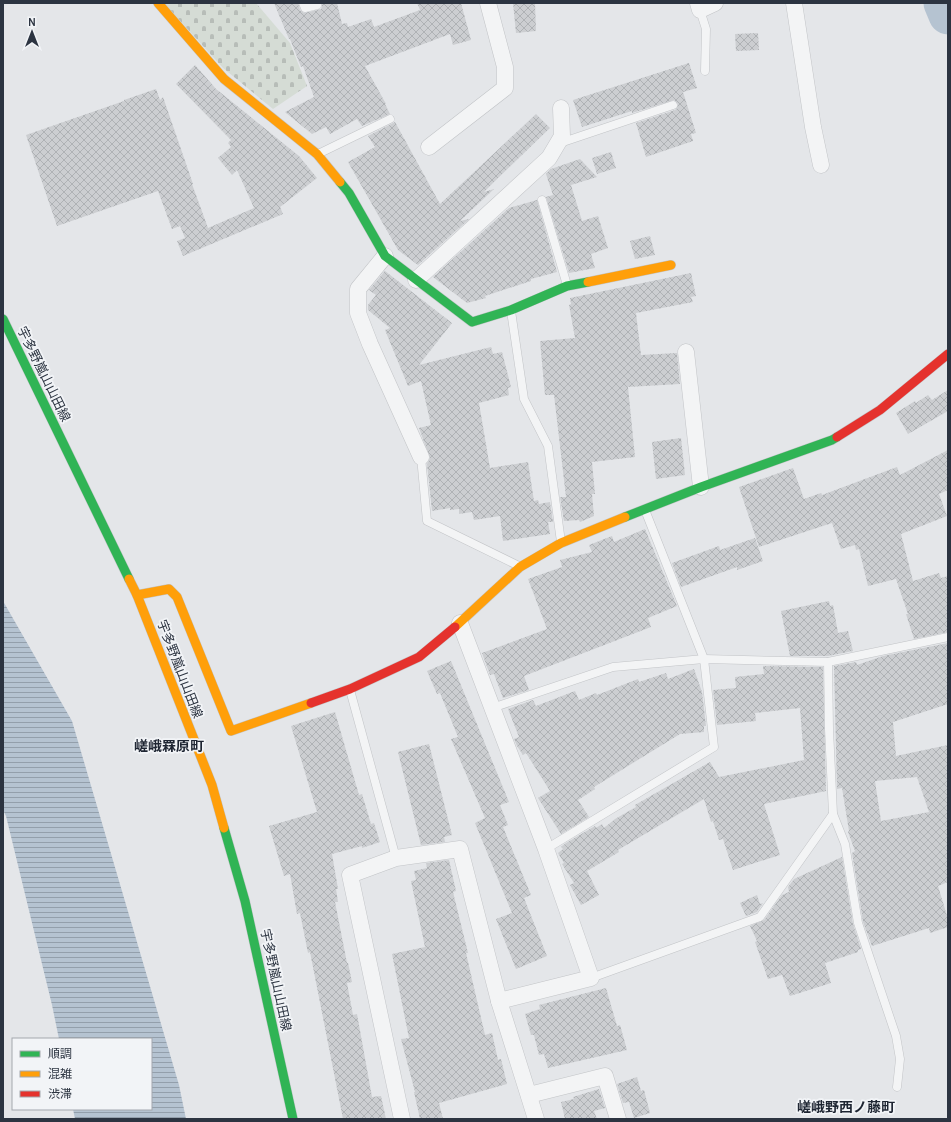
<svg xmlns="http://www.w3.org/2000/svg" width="951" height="1122" font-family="Karla,'Noto Sans JP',sans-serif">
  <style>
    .cemetery { fill: url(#cemetery-stones) }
    .water { fill: url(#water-rules) }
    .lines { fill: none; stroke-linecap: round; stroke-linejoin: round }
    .river { stroke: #b5c3d1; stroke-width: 39 }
    .building { fill: url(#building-cross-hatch); fill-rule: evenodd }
    .lane-casing { stroke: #c2c4c7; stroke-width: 9 }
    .street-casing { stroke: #c2c4c7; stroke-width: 17 }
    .fast-casing { stroke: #c2c4c7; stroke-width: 10 }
    .slow-casing { stroke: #c2c4c7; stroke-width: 10 }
    .jam-casing { stroke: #c2c4c7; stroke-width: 10 }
    .lane { stroke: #f3f4f5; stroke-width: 8 }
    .street { stroke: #f3f4f5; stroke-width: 16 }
    .fast { stroke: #30b455; stroke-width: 9 }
    .slow { stroke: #ff9f0a; stroke-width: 9 }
    .jam { stroke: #e5322d; stroke-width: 9 }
    .labels { text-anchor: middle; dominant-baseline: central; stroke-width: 3.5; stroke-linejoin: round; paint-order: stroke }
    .street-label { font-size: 13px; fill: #2c3441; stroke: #f2f4f7 }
    .neighbourhood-label { font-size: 14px; font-weight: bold; fill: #1e2532; stroke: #f2f4f7 }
  </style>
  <defs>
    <pattern id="cemetery-stones" width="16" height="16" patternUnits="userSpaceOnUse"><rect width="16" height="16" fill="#d5dcd5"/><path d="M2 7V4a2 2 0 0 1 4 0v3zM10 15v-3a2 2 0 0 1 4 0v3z" fill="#b7bdb8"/></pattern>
    <pattern id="water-rules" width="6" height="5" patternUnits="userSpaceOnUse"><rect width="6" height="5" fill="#b5c3d1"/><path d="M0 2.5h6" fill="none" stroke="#939fab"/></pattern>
    <pattern id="building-cross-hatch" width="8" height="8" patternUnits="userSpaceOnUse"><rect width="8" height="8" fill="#ccced1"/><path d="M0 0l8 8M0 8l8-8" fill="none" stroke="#afb2b5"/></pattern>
  </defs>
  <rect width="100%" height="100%" fill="#e4e6e9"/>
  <!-- cemetery -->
  <path class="cemetery" d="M 164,3 L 256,3 L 290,43 L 307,86 L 273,109 L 223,68 Z"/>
  <!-- water -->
  <path class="water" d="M 3,601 L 72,721 L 179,1085 L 186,1119 L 75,1119 L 73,1109 L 151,1109 L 151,1039 L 59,1039 L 52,1005 L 6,816 L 3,810 Z"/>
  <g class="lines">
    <!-- river -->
    <path class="river" d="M 943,3 L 948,15"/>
  </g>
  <!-- building -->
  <g class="building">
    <path d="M 274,3 L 298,3 L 300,10 L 304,13 L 321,9 L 322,6 L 322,3 L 337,3 L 342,24 L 347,23 L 348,27 L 371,19 L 374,27 L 420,10 L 417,3 L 461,3 L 471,40 L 453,45 L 450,34 L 365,66 L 386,104 L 385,104 L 390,114 L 362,126 L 357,119 L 330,134 L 326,127 L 312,134 L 285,112 L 314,97 L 303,66 L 301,67 L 290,39 L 289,39 Z"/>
    <path d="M 513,3 L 535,3 L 536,31 L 516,33 Z"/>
    <path d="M 758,33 L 759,50 L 736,51 L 735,34 Z"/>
    <path d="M 689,63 L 697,88 L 683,92 L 696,133 L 691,134 L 693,141 L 646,157 L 636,123 L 675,110 L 677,108 L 678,104 L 674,100 L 632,113 L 632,111 L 582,127 L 573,100 Z"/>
    <path d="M 195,65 L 216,89 L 299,156 L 317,178 L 280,207 L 283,214 L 183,256 L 177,241 L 185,238 L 180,226 L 172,229 L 158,191 L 57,226 L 26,135 L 124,101 L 124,100 L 156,89 L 160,100 L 163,97 L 193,184 L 192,184 L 208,228 L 254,208 L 237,170 L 232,175 L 218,158 L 231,147 L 228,143 L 231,140 L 176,84 Z"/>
    <path d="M 536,114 L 550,128 L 493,183 L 484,192 L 494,189 L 460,221 L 469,219 L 418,265 L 398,250 L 348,162 L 375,147 L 368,136 L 395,122 L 440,204 Z"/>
    <path d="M 611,152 L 616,168 L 597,174 L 592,158 Z"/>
    <path d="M 580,159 L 597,177 L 571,185 L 582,221 L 598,216 L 608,248 L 591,254 L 595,268 L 569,273 L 546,197 L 553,195 L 546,174 L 551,169 Z"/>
    <path d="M 537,200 L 557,272 L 531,279 L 531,281 L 485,296 L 486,298 L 467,303 L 433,277 L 509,208 Z"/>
    <path d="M 650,236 L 655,255 L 635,259 L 630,241 Z"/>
    <path d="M 385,271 L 452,323 L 419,365 L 491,347 L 493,354 L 502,352 L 511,387 L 508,388 L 509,395 L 479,403 L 490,468 L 528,462 L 534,501 L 538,500 L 539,504 L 550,502 L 553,522 L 548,522 L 550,534 L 503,541 L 500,516 L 474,520 L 472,512 L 459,514 L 459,509 L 450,510 L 450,508 L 432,511 L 427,464 L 430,458 L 419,428 L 431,425 L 421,381 L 408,386 L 385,330 L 390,328 L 368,310 L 368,305 L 376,295 L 369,290 Z"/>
    <path d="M 691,273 L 696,296 L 691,297 L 693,302 L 636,313 L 641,355 L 677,353 L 680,384 L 628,387 L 635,457 L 592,462 L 595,494 L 592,494 L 594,516 L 580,522 L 579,520 L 564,521 L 560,497 L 566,497 L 554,395 L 545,395 L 540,341 L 575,338 L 569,305 L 571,304 L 570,298 Z"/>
    <path d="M 948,390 L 948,411 L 908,434 L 896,413 L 915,401 L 916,403 L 928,395 L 932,400 Z"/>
    <path d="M 681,438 L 685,475 L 656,479 L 652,442 Z"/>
    <path d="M 948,450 L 948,490 L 939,494 L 947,516 L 901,534 L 913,581 L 939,573 L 941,578 L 948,576 L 948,632 L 914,639 L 906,614 L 908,614 L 896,579 L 868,586 L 859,549 L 856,550 L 855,545 L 841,549 L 832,523 L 759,547 L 739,487 L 793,468 L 804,499 L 821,493 L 822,495 L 897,467 L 900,475 Z"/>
    <path d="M 645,529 L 677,606 L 648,618 L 651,627 L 524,676 L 529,690 L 503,698 L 494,674 L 490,675 L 482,653 L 547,629 L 528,579 L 562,567 L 560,560 L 592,552 L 589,545 L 612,536 L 614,542 Z"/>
    <path d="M 755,538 L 763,561 L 737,570 L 737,567 L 681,587 L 672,563 L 719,546 L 720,550 Z"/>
    <path d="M 829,601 L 830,606 L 833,605 L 838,633 L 848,631 L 853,651 L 828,656 L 790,656 L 781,611 Z"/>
    <path d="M 948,643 L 948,704 L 893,722 L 896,756 L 948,745 L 948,882 L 938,886 L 948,919 L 948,927 L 930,933 L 929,928 L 872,946 L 863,922 L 852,853 L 855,851 L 848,832 L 849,831 L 842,788 L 837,789 L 834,666 L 856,662 L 857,665 L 883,656 ZM 917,777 L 929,812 L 881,821 L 875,781 Z"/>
    <path d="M 451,661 L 509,802 L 500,805 L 508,825 L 503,827 L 531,895 L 524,898 L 547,956 L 516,969 L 496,919 L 512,913 L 475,823 L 485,818 L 451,739 L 458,737 L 440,693 L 437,694 L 427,671 Z"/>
    <path d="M 763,666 L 823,667 L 826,791 L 764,804 L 780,855 L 733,870 L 723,839 L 719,840 L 713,821 L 711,822 L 704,799 L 618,850 L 619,852 L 587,871 L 599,895 L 581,905 L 570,885 L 574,883 L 562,864 L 564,863 L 558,853 L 563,849 L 561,847 L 566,843 L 595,826 L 596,828 L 602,824 L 604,828 L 615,819 L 636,807 L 635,805 L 710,762 L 719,777 L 804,760 L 800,708 L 755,713 L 756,721 L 717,725 L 713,690 L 736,688 L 735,677 L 764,674 Z"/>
    <path d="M 694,669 L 702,692 L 706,726 L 704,726 L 704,732 L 680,734 L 594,787 L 595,789 L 578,800 L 589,817 L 561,834 L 538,798 L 550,791 L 526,753 L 523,755 L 517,746 L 514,739 L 519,737 L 508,709 L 533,700 L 536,706 L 575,691 L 579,700 L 596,693 L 597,695 L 638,679 L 639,682 L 666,673 L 668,679 Z"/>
    <path d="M 335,712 L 359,795 L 362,794 L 371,824 L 374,823 L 380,842 L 362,848 L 362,846 L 332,854 L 338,889 L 336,889 L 338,902 L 335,902 L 347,963 L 348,963 L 352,982 L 347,983 L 353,1015 L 357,1014 L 372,1097 L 381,1096 L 386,1119 L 343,1119 L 310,952 L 308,953 L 300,913 L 297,914 L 290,874 L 284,876 L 269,826 L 317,812 L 291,726 Z"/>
    <path d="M 429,744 L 452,835 L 444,837 L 445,842 L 421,845 L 398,752 Z"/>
    <path d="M 842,857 L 853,924 L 861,949 L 858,950 L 858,952 L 825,963 L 831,983 L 790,996 L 782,975 L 768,979 L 755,942 L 757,941 L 750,926 L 764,920 L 782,895 L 789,892 L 788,887 L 794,879 Z"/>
    <path d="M 449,860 L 456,891 L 453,892 L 468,953 L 466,953 L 485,1035 L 492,1033 L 498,1060 L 501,1059 L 507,1084 L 439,1103 L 443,1119 L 420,1119 L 414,1092 L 415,1092 L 401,1039 L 409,1038 L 392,954 L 425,947 L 411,881 L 416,880 L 414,871 L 427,868 L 426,863 Z"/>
    <path d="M 757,895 L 760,904 L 763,903 L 757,912 L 746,916 L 740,903 Z"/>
    <path d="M 606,988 L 617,1026 L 620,1025 L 627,1050 L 548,1068 L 544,1054 L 539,1055 L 534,1035 L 531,1035 L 525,1014 L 540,1009 L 539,1005 Z"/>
    <path d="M 637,1077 L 641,1091 L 644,1090 L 650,1113 L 634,1118 L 629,1102 L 623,1103 L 617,1084 Z"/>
    <path d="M 599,1089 L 605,1108 L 594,1111 L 597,1119 L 565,1119 L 561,1102 L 574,1099 L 573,1097 Z"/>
  </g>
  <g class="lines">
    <defs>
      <g id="lane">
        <path d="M 303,3 L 305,8 L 317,5"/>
        <path d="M 700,10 L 706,29 L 705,71"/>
        <path d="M 560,143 L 673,105"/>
        <path d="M 318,154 L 390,119"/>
        <path d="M 542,200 L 567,285"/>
        <path d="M 511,311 L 524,399 L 548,446 L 561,542"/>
        <path d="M 421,457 L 427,521 L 519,566"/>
        <path d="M 828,662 L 829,729 L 833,814 L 845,844 L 858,923 L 896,1036 L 900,1059 L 897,1087"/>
        <path d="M 350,690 L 396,858"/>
        <path d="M 492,708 L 613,667 L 704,659 L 828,662 L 948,637"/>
        <path d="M 546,849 L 714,747 L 704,659 L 645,510"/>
        <path d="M 591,978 L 760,917 L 833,814"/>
      </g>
      <g id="street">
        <path d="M 698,3 L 700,10 L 715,3"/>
        <path d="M 794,3 L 813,127 L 821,165"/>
        <path d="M 429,147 L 505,88 L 505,67 L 488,3"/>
        <path d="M 385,256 L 358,289 L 358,313 L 370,344 L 421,457"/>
        <path d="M 416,280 L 549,158 L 562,136 L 561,108"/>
        <path d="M 686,352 L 701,487"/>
        <path d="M 460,623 L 546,849 L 591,978 L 499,1001"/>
        <path d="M 529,1095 L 605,1076 L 618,1119"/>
        <path d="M 402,1119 L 350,875 L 396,858 L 460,849 L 499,1001 L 536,1119"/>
      </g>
      <g id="fast">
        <path d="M 340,182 L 349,193 L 385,256 L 472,322 L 511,310 L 567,286 L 588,282"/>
        <path d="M 3,319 L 129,579"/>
        <path d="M 625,517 L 701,487 L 832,440 L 837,437"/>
        <path d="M 224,828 L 245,901 L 293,1119"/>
      </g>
      <g id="slow">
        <path d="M 158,3 L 224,79 L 317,154 L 340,182"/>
        <path d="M 588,282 L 671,265"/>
        <path d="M 129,579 L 137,595 L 212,785 L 224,828"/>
        <path d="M 137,595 L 169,589 L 177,597 L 231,731 L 311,703"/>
        <path d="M 455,627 L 520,567 L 561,543 L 625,517"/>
      </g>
      <g id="jam">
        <path d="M 837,437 L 880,410 L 948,354"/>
        <path d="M 311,703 L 350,689 L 419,657 L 455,627"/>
      </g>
    </defs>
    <!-- lane casing -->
    <use href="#lane" class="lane-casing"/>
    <!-- street casing -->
    <use href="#street" class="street-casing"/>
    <!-- fast casing -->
    <use href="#fast" class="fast-casing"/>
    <!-- slow casing -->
    <use href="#slow" class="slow-casing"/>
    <!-- jam casing -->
    <use href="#jam" class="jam-casing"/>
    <!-- lane -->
    <use href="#lane" class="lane"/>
    <!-- street -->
    <use href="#street" class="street"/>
    <!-- fast -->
    <use href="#fast" class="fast"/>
    <!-- slow -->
    <use href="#slow" class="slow"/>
    <!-- jam -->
    <use href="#jam" class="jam"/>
  </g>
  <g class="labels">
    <!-- street labels -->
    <g class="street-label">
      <text transform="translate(44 374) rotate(64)">宇多野嵐山山田線</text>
      <text transform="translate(180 669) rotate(69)">宇多野嵐山山田線</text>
      <text transform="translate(276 980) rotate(78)">宇多野嵐山山田線</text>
    </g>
    <!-- neighbourhood labels -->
    <g class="neighbourhood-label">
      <text x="169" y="746">嵯峨罧原町</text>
      <text x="846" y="1107">嵯峨野西ノ藤町</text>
    </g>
  </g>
  <!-- border -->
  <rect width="951" height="1122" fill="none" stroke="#2c3441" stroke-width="8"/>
  <!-- legend -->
  <rect x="12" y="1038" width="140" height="72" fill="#f2f4f7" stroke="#a3a7ae"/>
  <rect x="20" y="1051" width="20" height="6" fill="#30b455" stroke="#a3a7ae"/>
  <text x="48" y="1058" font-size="12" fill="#2c3441">順調</text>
  <rect x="20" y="1071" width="20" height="6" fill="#ff9f0a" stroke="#a3a7ae"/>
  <text x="48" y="1078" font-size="12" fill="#2c3441">混雑</text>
  <rect x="20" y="1091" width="20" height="6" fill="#e5322d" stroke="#a3a7ae"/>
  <text x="48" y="1098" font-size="12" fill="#2c3441">渋滞</text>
  <!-- north arrow -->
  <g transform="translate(32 32)" stroke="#f2f4f7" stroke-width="3" paint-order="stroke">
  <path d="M0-3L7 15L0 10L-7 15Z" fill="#2c3441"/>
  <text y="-6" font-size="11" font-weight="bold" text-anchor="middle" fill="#2c3441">N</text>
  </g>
</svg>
